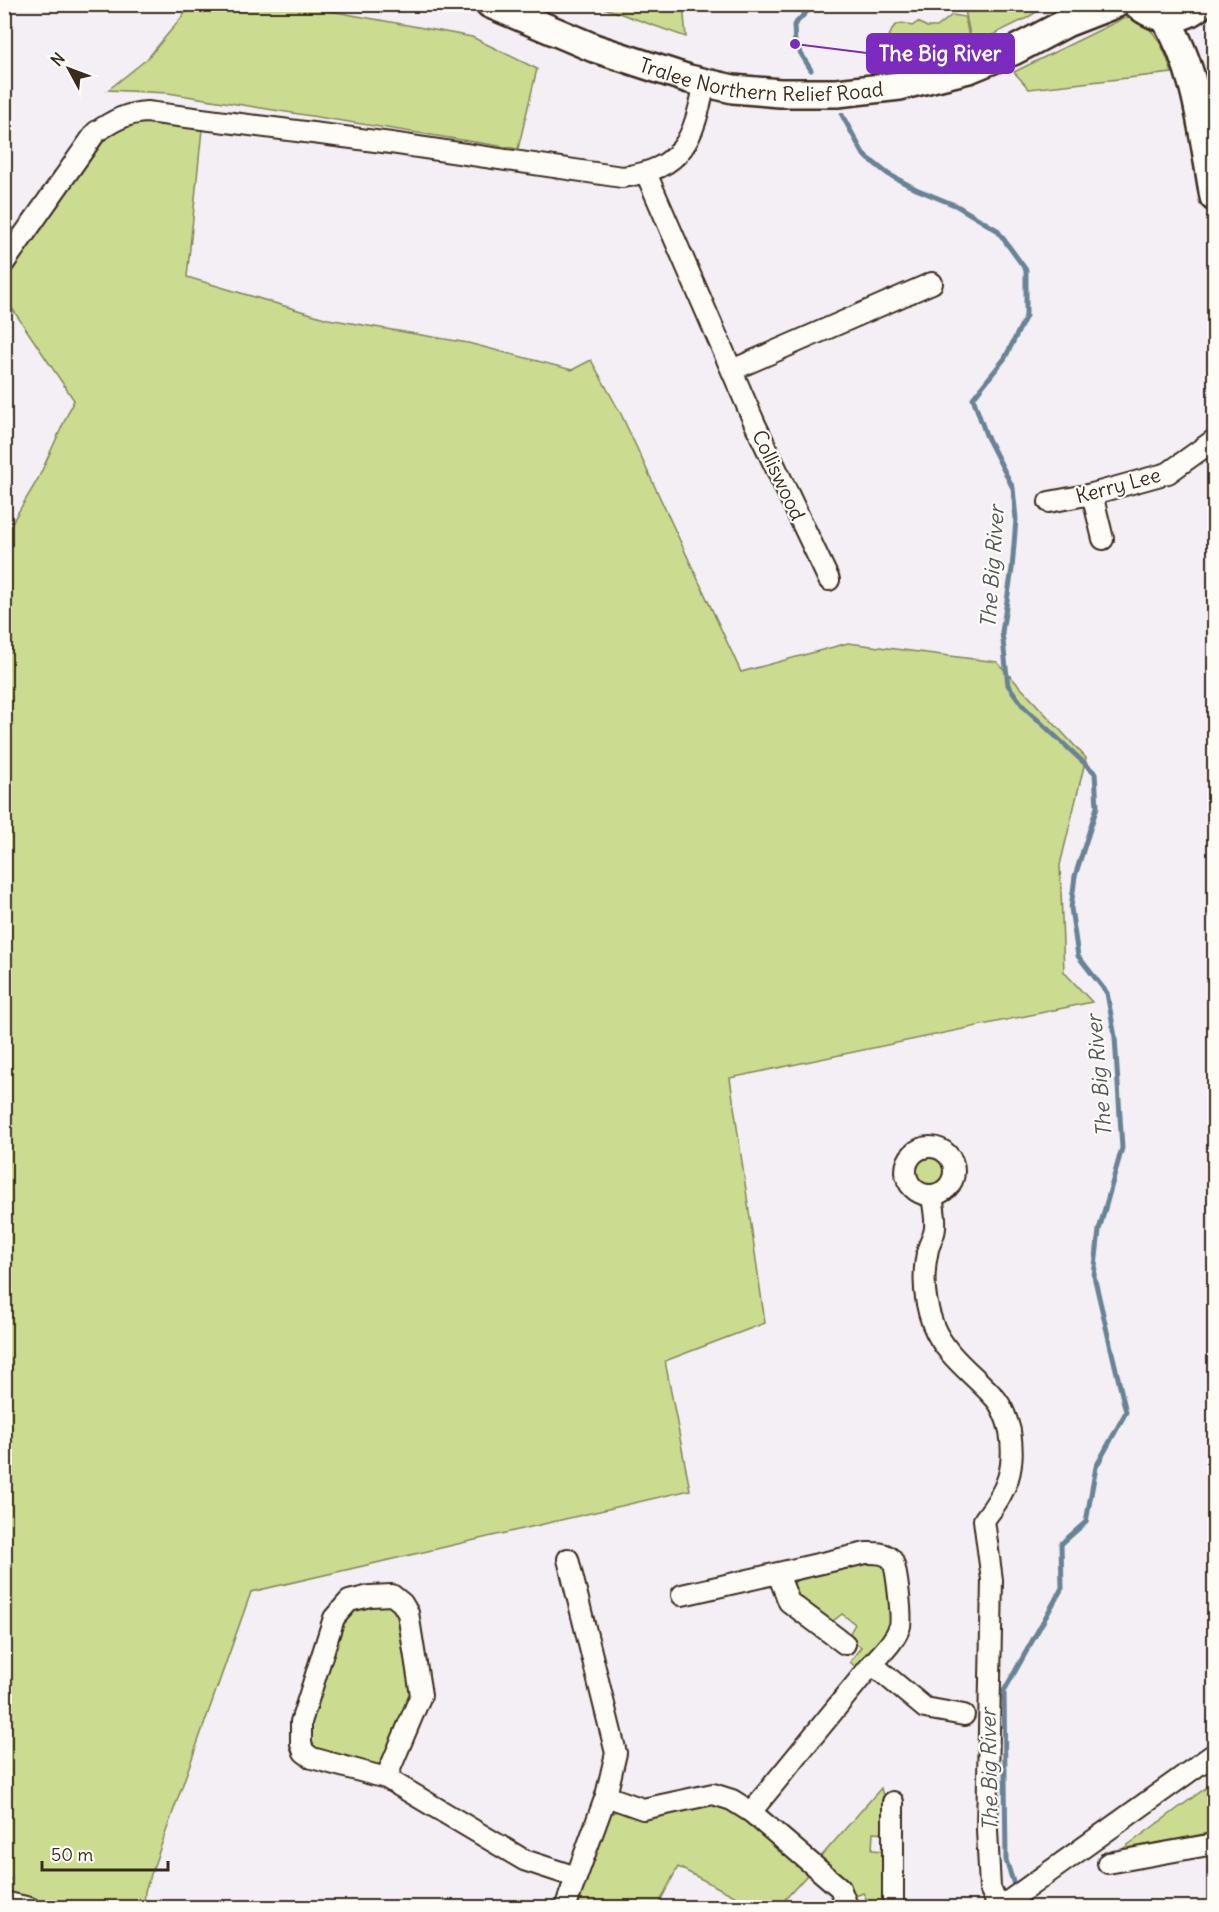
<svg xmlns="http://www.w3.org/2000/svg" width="1219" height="1912" font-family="Delius,sans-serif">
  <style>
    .green { fill: #cbdc91; stroke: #838358; stroke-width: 1.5 }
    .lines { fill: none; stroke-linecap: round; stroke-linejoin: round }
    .stream { stroke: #698396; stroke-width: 5 }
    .street-casing { stroke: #3b2a1e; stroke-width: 24 }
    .secondary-casing { stroke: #3b2a1e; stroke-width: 32 }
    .street { stroke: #fdfcf7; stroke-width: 20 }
    .secondary { stroke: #fdfcf7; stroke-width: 27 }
    .labels { text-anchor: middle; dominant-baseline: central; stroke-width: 4.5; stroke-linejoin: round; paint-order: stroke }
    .street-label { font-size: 20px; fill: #3b2a1e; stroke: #fdfcf7 }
    .water-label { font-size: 21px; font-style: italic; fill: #52575a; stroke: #fdfcf7 }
    .leader { fill: none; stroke: #7b2cbf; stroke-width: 2 }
    .callout-dot { fill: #7b2cbf; stroke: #fdfcf7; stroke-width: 2 }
    .callout { fill: #7b2cbf; stroke: #7b2cbf; stroke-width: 2 }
    .callout-label { font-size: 21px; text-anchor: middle; font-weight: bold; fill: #fff }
  </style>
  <rect width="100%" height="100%" fill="#f3eff5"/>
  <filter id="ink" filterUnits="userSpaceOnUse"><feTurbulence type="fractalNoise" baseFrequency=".0167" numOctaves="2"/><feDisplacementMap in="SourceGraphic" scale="12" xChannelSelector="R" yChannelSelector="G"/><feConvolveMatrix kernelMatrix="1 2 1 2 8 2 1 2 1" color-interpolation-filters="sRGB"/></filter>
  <g filter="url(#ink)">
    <!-- green -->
    <g class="green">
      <path d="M 192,5 L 297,5 L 418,27 L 472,37 L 537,69 L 518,149 L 168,93 L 108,90 L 147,59 Z"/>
      <path d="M 596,5 L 683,5 L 686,37 Z"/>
      <path d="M 964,5 L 964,4 L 1048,5 L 1025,19 L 972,45 Z"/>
      <path d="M 952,15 L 965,17 L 970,42 L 929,55 L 884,65 L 878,60 L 893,28 C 900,21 904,23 912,26 L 918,22 L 927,27 L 937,27 Z"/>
      <path d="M 1132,17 C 1157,29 1164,48 1172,73 L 1029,89 L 1014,72 L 1122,19 Z"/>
      <path d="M 1214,17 L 1214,81 L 1207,93 L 1213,19 Z"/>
      <path d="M 147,118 L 202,129 L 187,277 L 328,319 L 468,343 L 572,370 L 591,360 L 621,414 L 741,672 L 848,643 L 997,662 L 1086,758 L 1060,865 L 1064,972 L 1092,1002 L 730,1078 L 765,1323 L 665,1361 L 690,1490 L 251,1592 L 145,1891 L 144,1907 L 5,1907 L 5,1882 L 11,1879 L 5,1881 L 4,536 L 38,479 L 74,400 L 5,298 L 5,281 L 115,125 Z"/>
      <circle cx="930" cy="1172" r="15"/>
      <path d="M 872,1559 C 875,1560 879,1560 881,1562 C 893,1569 891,1615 892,1629 L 860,1671 L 850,1662 L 861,1647 L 853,1641 L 850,1633 L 855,1624 L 842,1614 L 833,1621 L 825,1621 L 791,1592 L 795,1582 L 799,1577 Z"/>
      <path d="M 375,1603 L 388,1605 L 400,1616 L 413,1698 L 387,1759 L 376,1766 L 315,1751 L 307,1743 L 313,1710 L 347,1615 L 359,1608 Z"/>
      <path d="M 1214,1782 L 1214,1832 L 1121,1850 Z"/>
      <path d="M 881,1788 L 887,1812 L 885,1833 L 873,1832 L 872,1850 L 885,1851 L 885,1907 L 871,1907 L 863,1893 L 853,1897 L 818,1860 Z"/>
      <path d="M 716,1801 L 728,1806 L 808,1874 L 778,1907 L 756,1907 L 678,1867 L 657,1907 L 574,1908 L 605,1816 L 619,1810 Z"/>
    </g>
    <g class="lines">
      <!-- stream -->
      <g class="stream">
        <path d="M 811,70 L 795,44 L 794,25 L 814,4"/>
        <path d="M 842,115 L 864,155 L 888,174 L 916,189 L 957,206 L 997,230 L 1026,270 L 1026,316 L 1005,358 L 973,398 L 986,435 L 1013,488 L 1016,519 L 1012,569 L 1002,632 L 1008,685 L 1024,707 L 1095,773 L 1097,807 L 1075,876 L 1071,908 L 1078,956 L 1107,993 L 1115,1037 L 1122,1148 L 1099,1230 L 1094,1276 L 1126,1412 L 1096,1467 L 1086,1522 L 1061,1544 L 1062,1588 L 1004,1691 L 1006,1860 L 1016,1891"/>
      </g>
      <defs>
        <g id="street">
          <path d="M 646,173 L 755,424 L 829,580"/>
          <path d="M 4,263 L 96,132 C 113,121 126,113 147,112 L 391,143 L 622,177 C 685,169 693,138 705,83"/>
          <path d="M 732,370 L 932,283"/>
          <path d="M 1092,494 L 1103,539"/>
          <path d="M 1049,502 L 1092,494 L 1168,473 L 1214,440"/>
          <circle cx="930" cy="1171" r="24"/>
          <path d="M 932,1195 C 933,1205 936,1217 935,1227 C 935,1235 930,1242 928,1249 C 922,1275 924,1301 933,1325 C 945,1355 971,1372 992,1395 C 1002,1404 1007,1419 1010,1431 C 1016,1469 1007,1491 984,1520 L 992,1580 L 987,1830 L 990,1888 L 999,1908"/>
          <path d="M 778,1574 L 789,1602 L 845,1644"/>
          <path d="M 682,1595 L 866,1553 C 875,1553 886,1552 892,1560 C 897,1568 902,1617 900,1626 C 895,1641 883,1652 872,1664 L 751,1812"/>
          <path d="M 872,1664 L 925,1708 L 964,1715"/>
          <path d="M 386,1778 L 421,1695 L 408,1613 L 402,1603 L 392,1595 L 370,1596 L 349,1601 L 334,1618 L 301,1722 L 301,1744 L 304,1752 L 312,1758 L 386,1778 L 524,1860 L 576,1877"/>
          <path d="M 606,1796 L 643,1809 L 713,1794 L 732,1800 L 751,1812 L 840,1888 L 848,1908"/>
          <path d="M 1108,1863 L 1214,1844"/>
          <path d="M 4,1902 L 30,1908"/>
          <path d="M 565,1908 L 606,1796 L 616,1753 L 568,1559"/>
          <path d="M 893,1908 L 893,1802"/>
          <path d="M 999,1908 L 1214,1754"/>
        </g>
        <g id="secondary">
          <path id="s1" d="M 490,4 L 594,48 L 689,79 L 733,89 L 780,93 L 837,93 L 900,86 L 969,69 L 1013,51 L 1066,23 L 1115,4"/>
          <path d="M 1137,4 C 1156,21 1183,22 1201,4"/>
          <path d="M 1165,18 C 1198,71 1203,136 1214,197"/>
        </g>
      </defs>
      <!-- street casing -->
      <use href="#street" class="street-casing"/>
      <!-- secondary casing -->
      <use href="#secondary" class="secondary-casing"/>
      <!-- street -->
      <use href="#street" class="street"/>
      <!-- secondary -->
      <use href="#secondary" class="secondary"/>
    </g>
  </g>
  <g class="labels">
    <!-- street labels -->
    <g class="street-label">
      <text stroke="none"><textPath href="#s1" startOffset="285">Tralee Northern Relief Road</textPath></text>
      <text transform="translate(779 475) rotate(65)">Colliswood</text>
      <text transform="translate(1118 485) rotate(-15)">Kerry Lee</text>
    </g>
    <!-- water labels -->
    <g class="water-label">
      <text transform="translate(992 567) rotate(-86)">The Big River</text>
      <text transform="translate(1099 1076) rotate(-95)">The Big River</text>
      <text transform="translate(989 1770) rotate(-91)">The Big River</text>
    </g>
  </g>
  <!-- callouts -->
  <path class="leader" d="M795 44L867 53"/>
  <circle class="callout-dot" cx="795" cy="44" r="6"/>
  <rect class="callout" x="867" y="34" width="147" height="39" rx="6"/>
  <g class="callout-label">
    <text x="940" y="61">The Big River</text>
  </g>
  <!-- margin -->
  <rect width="1219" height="1912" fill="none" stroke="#fdfcf7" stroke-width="24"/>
  <rect x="12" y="12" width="1195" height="1888" fill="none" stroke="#3b2a1e" stroke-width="2" filter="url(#ink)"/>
  <!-- north arrow -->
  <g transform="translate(69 69) rotate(311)" stroke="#fdfcf7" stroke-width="4.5" paint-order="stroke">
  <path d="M0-4.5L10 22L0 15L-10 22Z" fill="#3b2a1e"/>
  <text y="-9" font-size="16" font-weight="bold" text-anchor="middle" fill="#3b2a1e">N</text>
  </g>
  <!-- scale -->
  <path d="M42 1861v9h126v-9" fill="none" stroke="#3b2a1e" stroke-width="3"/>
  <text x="51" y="1861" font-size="18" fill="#3b2a1e" stroke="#fdfcf7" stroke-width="4.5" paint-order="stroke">50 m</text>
</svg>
